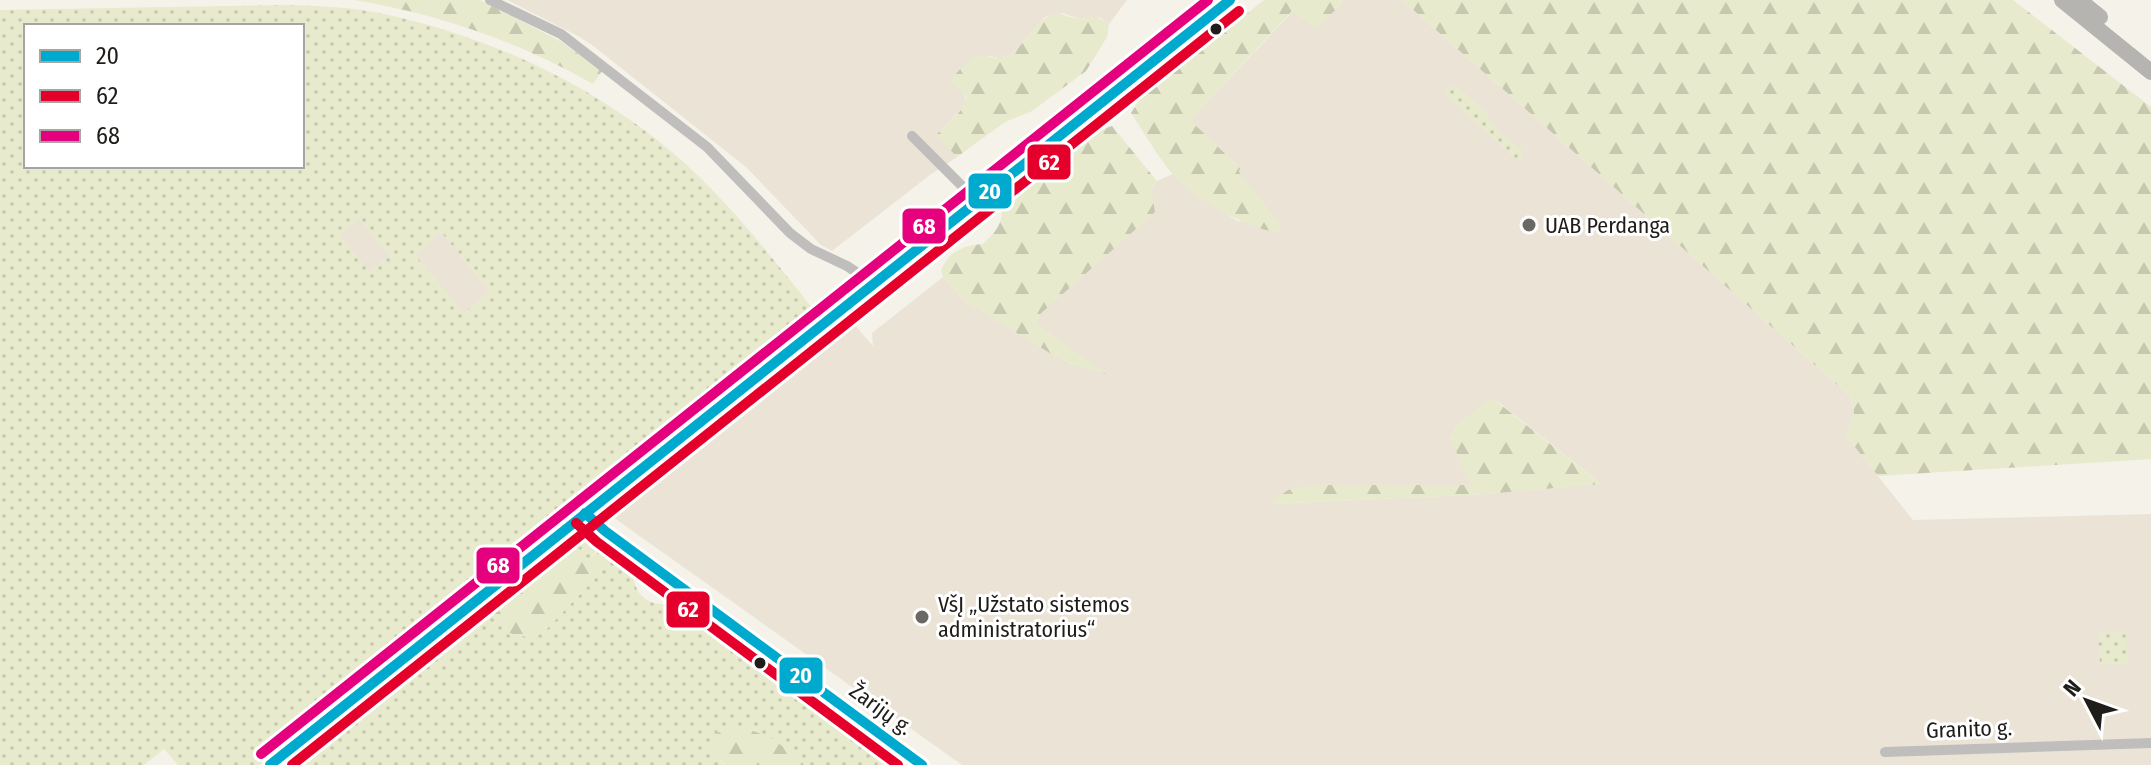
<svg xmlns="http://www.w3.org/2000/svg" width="2151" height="765" font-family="'Fira Sans Condensed',sans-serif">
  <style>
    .built { fill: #ebe4d6; fill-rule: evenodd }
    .green { fill: url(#green-dots); fill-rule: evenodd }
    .forest { fill: url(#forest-firs) }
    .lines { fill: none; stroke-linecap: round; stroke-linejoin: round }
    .minor { stroke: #bfbebc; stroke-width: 10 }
    .secondary { stroke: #b6b4b1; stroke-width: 14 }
    .trunk { stroke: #b6b4b1; stroke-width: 16 }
    .bus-1-casing { stroke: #fff; stroke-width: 16 }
    .bus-2-casing { stroke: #fff; stroke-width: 16 }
    .bus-3-casing { stroke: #fff; stroke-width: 16 }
    .bus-1 { stroke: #00a9ce; stroke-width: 10 }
    .bus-2 { stroke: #e4002b; stroke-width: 10 }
    .bus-3 { stroke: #e5007d; stroke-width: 10 }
    .bus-dot { fill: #1f1d19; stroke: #fff; stroke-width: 3 }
    .poi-dot { fill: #6a6862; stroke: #fff; stroke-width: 3 }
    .labels { text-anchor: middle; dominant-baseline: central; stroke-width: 6; stroke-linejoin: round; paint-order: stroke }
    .poi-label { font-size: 22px; fill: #1f1d19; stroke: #fff; text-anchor: start }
    .street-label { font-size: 22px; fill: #1f1d19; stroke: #fff }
    .line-badge { stroke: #fff; stroke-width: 3 }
    .badge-label { font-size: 22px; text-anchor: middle; font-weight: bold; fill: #fff }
  </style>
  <defs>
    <pattern id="green-dots" width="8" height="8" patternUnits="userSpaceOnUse" patternTransform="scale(2)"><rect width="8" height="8" fill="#e7eacc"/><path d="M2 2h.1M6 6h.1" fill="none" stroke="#c6c8af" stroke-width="1.8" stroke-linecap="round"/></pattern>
    <pattern id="forest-firs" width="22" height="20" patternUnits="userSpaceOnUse" patternTransform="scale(2)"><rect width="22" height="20" fill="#e7eacc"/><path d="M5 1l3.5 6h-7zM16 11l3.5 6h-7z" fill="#c6c8af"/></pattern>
  </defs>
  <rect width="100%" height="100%" fill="#f5f2ea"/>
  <!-- built -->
  <g class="built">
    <path d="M 507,0 L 1127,0 L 1109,24 L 1101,18 L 1077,18 L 1062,13 L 1045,17 L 1018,48 L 1010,55 L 1001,58 L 988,56 L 964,93 L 966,102 L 963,108 L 937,135 L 957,157 L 930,175 L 832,251 L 821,245 L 746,167 L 592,45 L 578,36 Z"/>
    <path d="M 1340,0 L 1402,0 L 1850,396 L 1854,412 L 1846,436 L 1913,520 L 2151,514 L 2151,765 L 962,765 L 603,510 L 847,316 L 873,346 L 872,333 L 943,277 L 967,303 L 1103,373 L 1036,324 L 1038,316 L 1151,190 L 1157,181 L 1173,174 L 1184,185 L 1237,221 L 1280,225 L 1238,172 L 1240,168 L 1190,120 L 1293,11 L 1343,2 ZM 1497,401 L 1600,483 L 1486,494 L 1271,504 L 1310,485 L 1472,485 L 1450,438 Z"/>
    <path d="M 359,218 L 390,256 L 369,273 L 339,235 Z"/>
    <path d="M 441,232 L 490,291 L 464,314 L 414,254 Z"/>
  </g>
  <!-- green -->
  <g class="green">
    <path d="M 287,5 C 319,6 352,7 384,14 C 484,36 575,76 656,139 C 720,189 770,255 820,318 L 260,765 L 178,765 L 164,749 L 144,765 L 0,765 L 0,10 ZM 26,26 L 302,26 L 302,166 L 26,166 ZM 359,219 L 390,256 L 370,272 L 339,235 ZM 441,232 L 490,291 L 464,313 L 415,255 Z"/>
    <path d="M 1454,86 L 1459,88 L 1487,113 C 1492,129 1510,140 1523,151 L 1520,163 L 1444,93 L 1450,88 Z"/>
    <path d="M 584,530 L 594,534 L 631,563 C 635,605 650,606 688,604 L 907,765 L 807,765 L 773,739 L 719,760 L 725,765 L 293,765 L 477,616 C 493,609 497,623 507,632 L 542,634 L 600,573 L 604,562 L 596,551 L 589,560 L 569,547 L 555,547 L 572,532 Z"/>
    <path d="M 2126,632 L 2128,664 L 2100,665 L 2098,633 Z"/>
  </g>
  <!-- forest -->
  <g class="forest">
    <path d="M 354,0 L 480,0 L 560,41 L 602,71 L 593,84 C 518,41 438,14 354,0 Z"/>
    <path d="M 1264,0 L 1340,0 L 1343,3 L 1316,28 L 1292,11 L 1190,120 L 1240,168 L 1239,172 L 1281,225 L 1279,232 C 1249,231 1194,198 1174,176 C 1158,157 1145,134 1131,113 L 1140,99 Z"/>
    <path d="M 1402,0 L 2013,0 L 2151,107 L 2151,459 L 1878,476 L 1846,436 L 1854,412 L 1850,396 Z"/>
    <path d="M 1054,13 C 1062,13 1067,17 1075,18 C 1089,19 1096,14 1109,24 L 1107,37 L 1086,71 L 1032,111 L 1005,122 L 957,157 L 936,135 C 944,127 971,106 965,95 C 962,90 954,85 950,81 C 956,74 964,63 972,59 C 984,52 996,62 1008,55 C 1027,45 1034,22 1054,13 Z"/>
    <path d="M 1112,126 L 1157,181 L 1151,190 L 1155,212 L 1038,316 L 1036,324 L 1106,374 L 1068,364 L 967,303 L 943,277 L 941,270 C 950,251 962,246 983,244 C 991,236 998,230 1001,219 C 1003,210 999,201 1006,194 C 1017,182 1035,177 1050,169 C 1072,156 1086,134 1112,126 Z"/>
    <path d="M 1488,400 L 1496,401 L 1601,484 L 1486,494 L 1269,504 L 1288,490 L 1310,485 L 1471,485 L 1450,438 L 1455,427 Z"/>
    <path d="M 555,547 L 579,549 L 585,557 L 589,560 L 600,548 L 602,550 L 604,562 L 600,573 L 542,634 L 527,637 L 516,635 L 507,632 L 491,615 L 483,614 L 477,616 L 293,765 L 279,765 Z"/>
    <path d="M 741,726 L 773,739 L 807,765 L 725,765 L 711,750 C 711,731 725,728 741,726 Z"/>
  </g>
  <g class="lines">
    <!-- minor -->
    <g class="minor">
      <path d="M 490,0 L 561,34 L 707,147 L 790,233 L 811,249 L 847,266 L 856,272 L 869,286"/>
      <path d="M 912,136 L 977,201"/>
      <path d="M 585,513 L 605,531 L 922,765"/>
      <path d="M 1885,752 L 2151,743"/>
    </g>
    <!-- secondary -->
    <path class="secondary" d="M 270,765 L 1230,0"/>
    <!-- trunk -->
    <g class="trunk">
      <path d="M 2062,0 L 2151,72"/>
      <path d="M 2079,0 L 2100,17"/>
    </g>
    <defs>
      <g id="bus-1">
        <path d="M 585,513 L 605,531 L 922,765"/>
        <path d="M 270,765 L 1230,0"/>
      </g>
      <g id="bus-2">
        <path d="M 576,523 L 597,542 L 898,765"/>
        <path d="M 292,765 L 1239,11"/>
      </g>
      <path id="bus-3" d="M 261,754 L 1208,0"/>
    </defs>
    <!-- bus-1 casing -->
    <use href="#bus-1" class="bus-1-casing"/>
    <!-- bus-2 casing -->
    <use href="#bus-2" class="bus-2-casing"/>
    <!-- bus-3 casing -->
    <use href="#bus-3" class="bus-3-casing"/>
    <!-- bus-1 -->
    <use href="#bus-1" class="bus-1"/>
    <!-- bus-2 -->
    <use href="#bus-2" class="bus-2"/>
    <!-- bus-3 -->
    <use href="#bus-3" class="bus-3"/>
  </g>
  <!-- markers -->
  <g class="bus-dot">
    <circle cx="1216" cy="29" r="7"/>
    <circle cx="760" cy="663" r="7"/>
  </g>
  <g class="poi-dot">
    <circle cx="1529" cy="225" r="8"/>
    <circle cx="922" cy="617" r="8"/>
  </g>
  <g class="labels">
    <!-- poi labels -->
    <g class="poi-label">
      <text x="1545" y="225">UAB Perdanga</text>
      <text x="938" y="604">VšĮ „Užstato sistemos<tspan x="938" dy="25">administratorius“</tspan></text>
    </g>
    <!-- street labels -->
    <g class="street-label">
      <text transform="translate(881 709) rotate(36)">Žarijų g.</text>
      <text transform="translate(1969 729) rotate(-2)">Granito g.</text>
    </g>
  </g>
  <g class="line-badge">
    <rect x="1026" y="143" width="46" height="38" rx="8" fill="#e4002b"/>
    <rect x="967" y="172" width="46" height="38" rx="8" fill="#00a9ce"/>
    <rect x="901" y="207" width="46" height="38" rx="8" fill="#e5007d"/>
    <rect x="475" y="546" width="46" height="39" rx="8" fill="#e5007d"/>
    <rect x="665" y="590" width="46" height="39" rx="8" fill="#e4002b"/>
    <rect x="778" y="656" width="46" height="39" rx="8" fill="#00a9ce"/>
  </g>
  <g class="badge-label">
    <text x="1049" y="170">62</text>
    <text x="990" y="199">20</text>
    <text x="924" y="234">68</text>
    <text x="498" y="573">68</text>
    <text x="688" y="617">62</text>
    <text x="801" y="683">20</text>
  </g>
  <!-- legend -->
  <rect x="24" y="24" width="280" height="144" fill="#ffffff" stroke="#a5a5a3" stroke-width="2"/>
  <rect x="40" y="50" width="40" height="12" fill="#00a9ce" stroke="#a5a5a3" stroke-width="2"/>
  <text x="96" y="64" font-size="24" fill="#1f1d19">20</text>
  <rect x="40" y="90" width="40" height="12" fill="#e4002b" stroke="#a5a5a3" stroke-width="2"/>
  <text x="96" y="104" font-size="24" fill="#1f1d19">62</text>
  <rect x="40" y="130" width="40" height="12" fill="#e5007d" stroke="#a5a5a3" stroke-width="2"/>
  <text x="96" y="144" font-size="24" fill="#1f1d19">68</text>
  <!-- north arrow -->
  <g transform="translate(2087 701) rotate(311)" stroke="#ffffff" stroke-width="6" paint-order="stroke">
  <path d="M0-6L14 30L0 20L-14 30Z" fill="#1f1d19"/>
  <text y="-12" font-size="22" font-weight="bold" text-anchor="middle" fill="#1f1d19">N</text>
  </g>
</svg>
